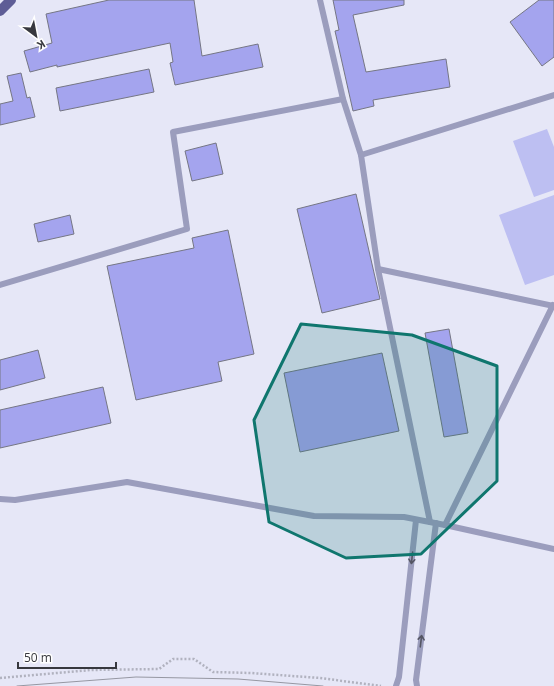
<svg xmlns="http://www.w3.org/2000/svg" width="554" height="686" font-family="'Open Sans',sans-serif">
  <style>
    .green { fill: #bdbff2 }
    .building { fill: #a4a4ee; stroke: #757684 }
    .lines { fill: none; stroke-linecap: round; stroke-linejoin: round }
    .path { stroke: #b1b2bf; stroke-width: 2.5; stroke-dasharray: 2 2; stroke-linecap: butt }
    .service { stroke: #9b9dbd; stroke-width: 6 }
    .primary { stroke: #5e5d96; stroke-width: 10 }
    .tram { stroke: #9697a2; stroke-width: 1 }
    .oneway { stroke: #555664 }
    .marked { fill: #0f766e; fill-opacity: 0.2; stroke: #0f766e; stroke-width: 3; stroke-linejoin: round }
  </style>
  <rect width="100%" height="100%" fill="#e6e7f7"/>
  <!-- green -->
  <g class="green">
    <path d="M 547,129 L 554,147 L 554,190 L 534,197 L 513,141 Z"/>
    <path d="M 554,195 L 554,275 L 525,285 L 499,215 Z"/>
  </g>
  <!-- building -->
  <g class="building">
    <path d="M 109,0 L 194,0 L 202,56 L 258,44 L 263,67 L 175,85 L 170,63 L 173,62 L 170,43 L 57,67 L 57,65 L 30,72 L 24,51 L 52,43 L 46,14 Z"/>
    <path d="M 333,0 L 404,0 L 404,5 L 353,15 L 366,72 L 446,59 L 450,87 L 373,100 L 374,106 L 353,111 L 335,31 L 339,30 Z"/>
    <path d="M 539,0 L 554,0 L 554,57 L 542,66 L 510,22 Z"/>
    <path d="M 149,69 L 154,92 L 60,111 L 56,88 Z"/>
    <path d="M 21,73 L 27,98 L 30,97 L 35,117 L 0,125 L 0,104 L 13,101 L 7,76 Z"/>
    <path d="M 216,143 L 223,174 L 192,181 L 185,151 Z"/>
    <path d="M 356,194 L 380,299 L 322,313 L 297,209 Z"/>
    <path d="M 70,215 L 74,234 L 38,242 L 34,224 Z"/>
    <path d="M 228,230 L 254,354 L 218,362 L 222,381 L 136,400 L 107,266 L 194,248 L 192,238 Z"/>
    <path d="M 449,329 L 468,433 L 444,437 L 425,333 Z"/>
    <path d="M 38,350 L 45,378 L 0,390 L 0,360 Z"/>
    <path d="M 382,353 L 399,431 L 300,452 L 284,373 Z"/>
    <path d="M 103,387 L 111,423 L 0,448 L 0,410 Z"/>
  </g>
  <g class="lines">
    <!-- path -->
    <path class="path" d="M 0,678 L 91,670 L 159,669 L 173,659 L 194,659 L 213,672 L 251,673 L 320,678 L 381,686"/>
    <!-- service -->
    <g class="service">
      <path d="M 320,0 L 343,99 L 361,155 L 378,269 L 430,522"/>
      <path d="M 361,155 L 554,95"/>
      <path d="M 378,269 L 554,306"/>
      <path d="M 0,285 L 187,229 L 173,132 L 343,99"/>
      <path d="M 0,499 L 15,500 L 127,482 L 314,516 L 404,517 L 445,525 L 554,549"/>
      <path d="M 445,525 L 553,305"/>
      <path d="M 396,686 L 399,677 L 416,520"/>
      <path d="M 417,686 L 416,680 L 436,523"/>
    </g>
    <!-- primary -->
    <path class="primary" d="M 0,11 L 11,0"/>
    <!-- tram -->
    <path class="tram" d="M 17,686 L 136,677 L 238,679 L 323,686"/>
  </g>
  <!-- one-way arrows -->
  <defs><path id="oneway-shaft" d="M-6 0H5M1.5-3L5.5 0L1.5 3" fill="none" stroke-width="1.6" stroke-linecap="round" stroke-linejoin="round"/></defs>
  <g class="oneway">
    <use href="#oneway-shaft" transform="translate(412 558) rotate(96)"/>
    <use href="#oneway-shaft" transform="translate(421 641) rotate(-83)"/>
  </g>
  <!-- marked area -->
  <path class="marked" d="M 301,324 L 412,335 L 497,366 L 497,481 L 421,554 L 346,558 L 269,522 L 254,420 Z"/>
  <!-- north arrow -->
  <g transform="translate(36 36) rotate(148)" stroke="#ffffff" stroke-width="3" paint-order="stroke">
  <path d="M0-3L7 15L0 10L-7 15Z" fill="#37383e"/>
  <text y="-6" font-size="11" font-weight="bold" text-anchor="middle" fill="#37383e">K</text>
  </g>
  <!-- scale -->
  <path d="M18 662v6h98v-6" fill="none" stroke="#37383e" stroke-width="2"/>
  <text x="24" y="662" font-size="12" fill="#37383e" stroke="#ffffff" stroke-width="3" paint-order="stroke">50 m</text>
</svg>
